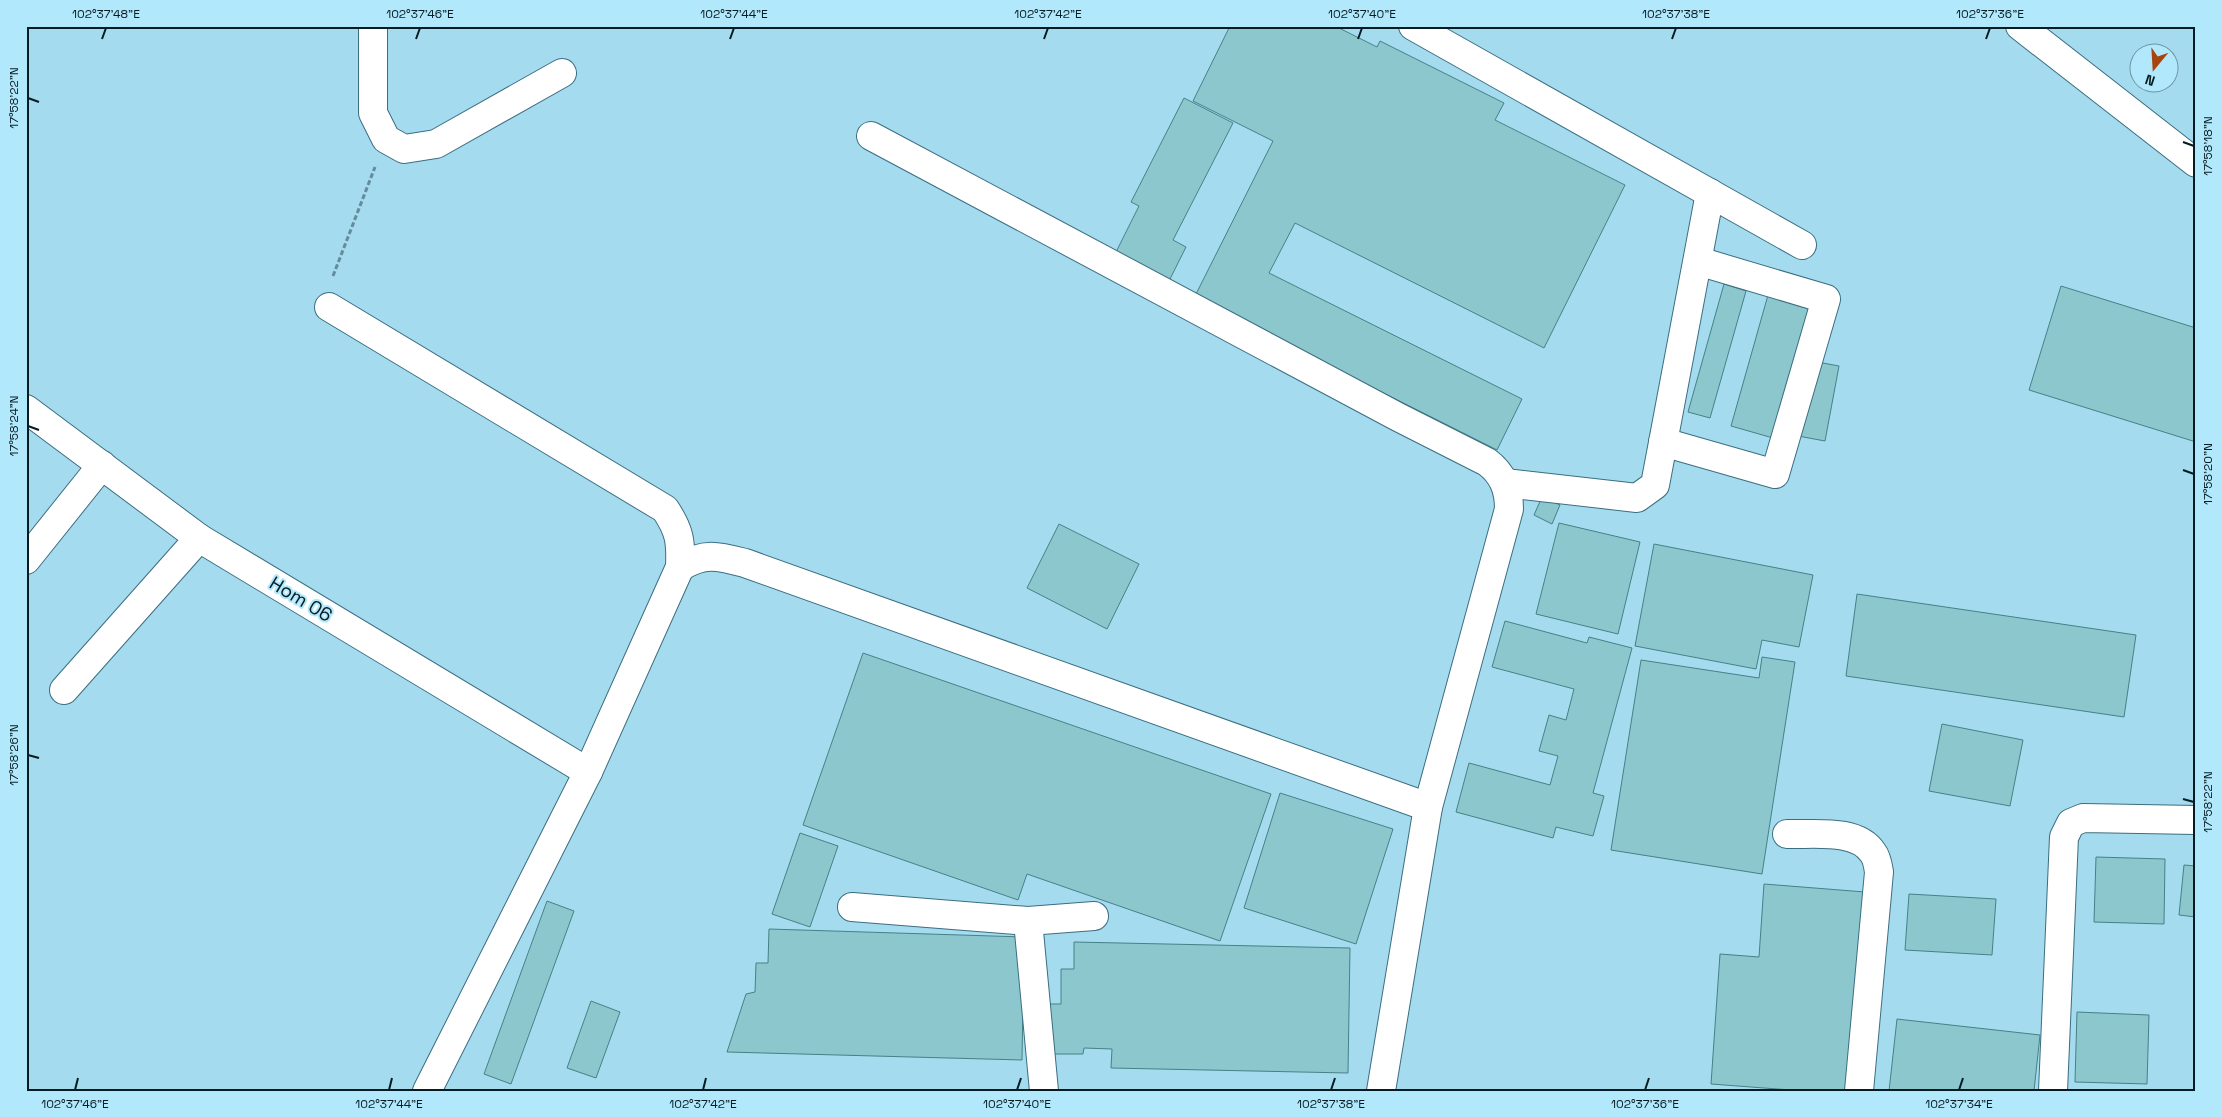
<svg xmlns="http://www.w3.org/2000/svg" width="2222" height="1117" font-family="'Space Grotesk',sans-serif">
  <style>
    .building { fill: #8bc7cd; stroke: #468186 }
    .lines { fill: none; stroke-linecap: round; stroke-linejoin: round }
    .minor-casing { stroke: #3b6e80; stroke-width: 30 }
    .path { stroke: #648c9b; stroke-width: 3; stroke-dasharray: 5 2.5; stroke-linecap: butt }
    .minor { stroke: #fff; stroke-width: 28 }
    .ticks { fill: none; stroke: #061c23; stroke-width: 2 }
    .labels { text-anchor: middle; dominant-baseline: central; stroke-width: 4; stroke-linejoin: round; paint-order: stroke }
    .street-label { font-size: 19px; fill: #061c23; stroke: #b2e8fc }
    .neatline { fill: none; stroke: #061c23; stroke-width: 2 }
    .ticks-label { font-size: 12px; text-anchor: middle; fill: #061c23 }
  </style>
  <rect width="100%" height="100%" fill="#a5dbef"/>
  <!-- building -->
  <g class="building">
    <path d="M 1230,26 L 1335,26 L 1377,47 L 1380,41 L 1504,103 L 1495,120 L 1625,185 L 1544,348 L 1295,223 L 1269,273 L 1522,399 L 1497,450 L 1194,298 L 1273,141 L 1193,101 Z"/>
    <path d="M 1184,98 L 1233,123 L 1173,240 L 1186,247 L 1168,283 L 1114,256 L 1139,206 L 1131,202 Z"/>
    <path d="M 1724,284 L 1746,291 L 1710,418 L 1688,412 Z"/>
    <path d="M 2061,286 L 2196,328 L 2196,442 L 2029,390 Z"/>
    <path d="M 1768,295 L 1809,307 L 1773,438 L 1731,426 Z"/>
    <path d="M 1812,361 L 1839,366 L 1825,441 L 1798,436 Z"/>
    <path d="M 1542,497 L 1560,505 L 1552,524 L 1534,515 Z"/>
    <path d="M 1559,523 L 1640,542 L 1618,634 L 1536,614 Z"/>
    <path d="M 1059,524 L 1139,564 L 1107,629 L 1027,588 Z"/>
    <path d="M 1654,544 L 1813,575 L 1799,647 L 1762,640 L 1756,669 L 1635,646 Z"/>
    <path d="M 1857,594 L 2136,635 L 2124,717 L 1846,676 Z"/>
    <path d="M 1505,621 L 1587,643 L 1589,637 L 1632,648 L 1593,793 L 1604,796 L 1593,836 L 1556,827 L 1553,838 L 1456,812 L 1469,763 L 1550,785 L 1558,756 L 1539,751 L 1549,715 L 1566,720 L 1574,689 L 1492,667 Z"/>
    <path d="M 863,653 L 1271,794 L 1220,941 L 1027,874 L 1018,900 L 803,825 Z"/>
    <path d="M 1762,657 L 1795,662 L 1762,874 L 1611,850 L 1641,660 L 1759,678 Z"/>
    <path d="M 1942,724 L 2023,740 L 2010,806 L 1929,791 Z"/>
    <path d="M 1280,793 L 1393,829 L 1356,944 L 1244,908 Z"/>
    <path d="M 800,833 L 838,846 L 810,927 L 772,914 Z"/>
    <path d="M 2096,857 L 2165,859 L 2164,924 L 2094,922 Z"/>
    <path d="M 2184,865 L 2196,866 L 2196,917 L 2179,915 Z"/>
    <path d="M 1764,884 L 1865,892 L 1852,1091 L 1804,1091 L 1711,1084 L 1720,954 L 1759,957 Z"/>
    <path d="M 1909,894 L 1996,899 L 1992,955 L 1905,950 Z"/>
    <path d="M 547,901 L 574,911 L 511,1084 L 484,1074 Z"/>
    <path d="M 769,929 L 1024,937 L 1022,1060 L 727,1052 L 746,994 L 755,992 L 756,963 L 768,963 Z"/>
    <path d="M 1074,942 L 1350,948 L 1348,1073 L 1111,1068 L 1112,1049 L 1084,1048 L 1083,1054 L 1047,1054 L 1048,1004 L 1061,1004 L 1061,969 L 1074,969 Z"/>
    <path d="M 2196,975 L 2196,1049 L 2194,1049 Z"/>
    <path d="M 591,1001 L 620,1012 L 596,1078 L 567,1068 Z"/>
    <path d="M 2077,1012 L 2149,1015 L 2147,1084 L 2075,1082 Z"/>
    <path d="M 1897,1019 L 2040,1035 L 2034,1091 L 1889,1091 Z"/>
  </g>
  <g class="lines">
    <defs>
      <g id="minor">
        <path d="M 373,26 L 373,113 L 386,139 L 404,149 L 436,144 L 562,73"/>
        <path d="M 1413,26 L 1802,245"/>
        <path d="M 2020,26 L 2196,163"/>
        <path d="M 871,136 L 1398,417 L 1487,462 C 1503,474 1509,489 1509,509 L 1428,807 L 1381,1091"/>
        <path d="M 329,307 L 665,509 C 680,531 681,542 680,567 L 588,772 L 427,1091"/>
        <path d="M 26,409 L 199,538 L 588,772"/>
        <path d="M 1663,442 L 1775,474 L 1826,299 L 1698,261"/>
        <path d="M 1505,483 L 1637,498 L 1655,485 L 1710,193"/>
        <path d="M 26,560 L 102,465"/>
        <path d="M 680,567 C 705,552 718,556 745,563 L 1428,807"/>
        <path d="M 64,690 L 199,538"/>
        <path d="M 1787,834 C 1814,835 1857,828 1873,853 C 1877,858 1878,866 1879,872 L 1859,1091"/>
        <path d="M 852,907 L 1028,921"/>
        <path d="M 1044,1091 L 1028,921 L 1094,916"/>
        <path d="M 2053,1091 L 2064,837 L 2071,823 L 2083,818 L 2196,820"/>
      </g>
    </defs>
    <!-- minor casing -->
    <use href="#minor" class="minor-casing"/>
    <!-- path -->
    <path class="path" d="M 333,276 L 375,167"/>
    <!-- minor -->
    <use href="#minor" class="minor"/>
  </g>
  <!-- ticks -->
  <path class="ticks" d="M 102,39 L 106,28M 416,39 L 420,28M 730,39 L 734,28M 1044,39 L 1048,28M 1358,39 L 1362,28M 1672,39 L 1676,28M 1986,39 L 1990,28M 28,98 L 39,102M 2183,142 L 2194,146M 28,426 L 39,430M 2183,470 L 2194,474M 28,755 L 39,758M 2183,799 L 2194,802M 75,1090 L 78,1078M 389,1090 L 392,1078M 703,1090 L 706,1078M 1017,1090 L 1021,1078M 1331,1090 L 1335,1078M 1645,1090 L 1649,1078M 1959,1090 L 1963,1078"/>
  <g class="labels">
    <!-- street labels -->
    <g class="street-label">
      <text transform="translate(301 599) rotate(31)">Hom 06</text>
    </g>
  </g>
  <!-- border -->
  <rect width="2222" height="1117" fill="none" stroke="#b2e8fc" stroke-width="55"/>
  <!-- north arrow -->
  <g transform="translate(2154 68) rotate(198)"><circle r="24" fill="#b2e8fc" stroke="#6d96a5"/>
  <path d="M0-4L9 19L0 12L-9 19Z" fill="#a84410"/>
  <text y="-8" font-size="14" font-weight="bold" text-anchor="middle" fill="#061c23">N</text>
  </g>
  <rect x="28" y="28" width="2166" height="1062" class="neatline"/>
  <g class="ticks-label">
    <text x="106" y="18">102°37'48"E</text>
    <text x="420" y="18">102°37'46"E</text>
    <text x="734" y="18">102°37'44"E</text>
    <text x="1048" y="18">102°37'42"E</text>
    <text x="1362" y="18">102°37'40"E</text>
    <text x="1676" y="18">102°37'38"E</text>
    <text x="1990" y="18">102°37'36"E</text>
    <text transform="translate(14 98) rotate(-90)" y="4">17°58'22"N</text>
    <text transform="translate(2208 146) rotate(-90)" y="4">17°58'18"N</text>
    <text transform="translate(14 426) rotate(-90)" y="4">17°58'24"N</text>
    <text transform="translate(2208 474) rotate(-90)" y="4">17°58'20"N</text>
    <text transform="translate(14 755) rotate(-90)" y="4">17°58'26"N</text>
    <text transform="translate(2208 802) rotate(-90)" y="4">17°58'22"N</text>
    <text x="75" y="1108">102°37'46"E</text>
    <text x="389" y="1108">102°37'44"E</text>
    <text x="703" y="1108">102°37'42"E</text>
    <text x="1017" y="1108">102°37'40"E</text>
    <text x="1331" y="1108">102°37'38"E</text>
    <text x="1645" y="1108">102°37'36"E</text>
    <text x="1959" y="1108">102°37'34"E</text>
  </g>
</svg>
